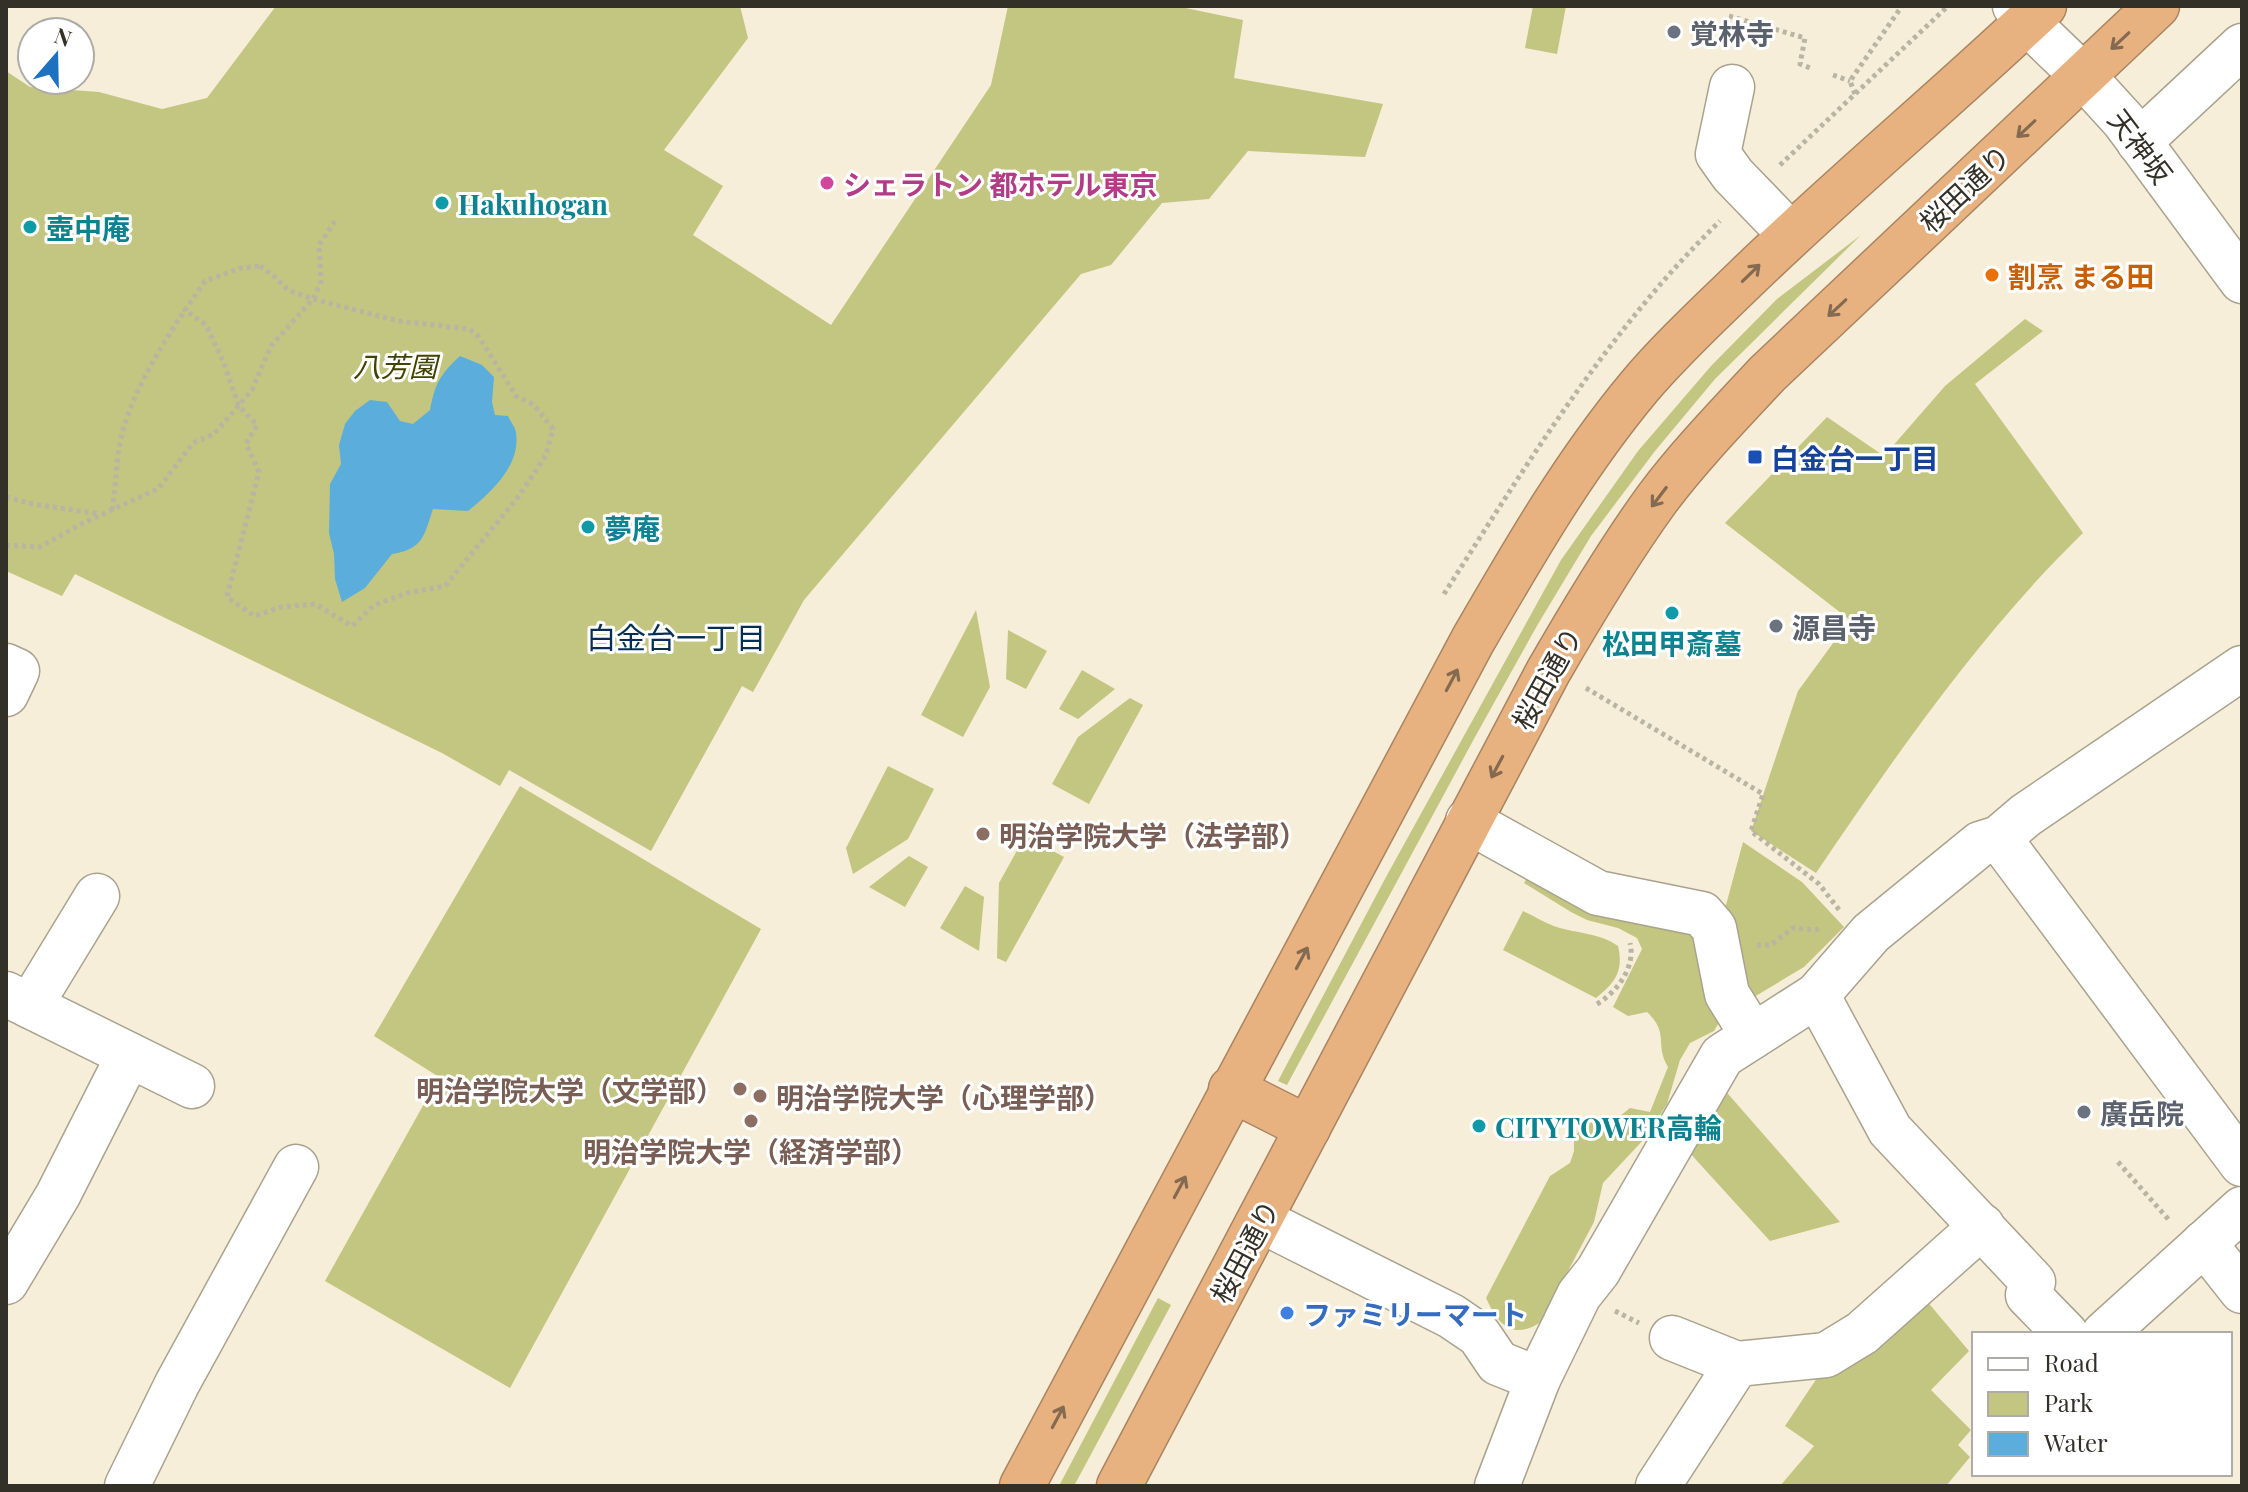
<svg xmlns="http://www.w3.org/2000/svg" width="2248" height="1492" font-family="'Playfair Display','Noto Sans JP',serif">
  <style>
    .green { fill: #c2c681 }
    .water { fill: #5baedc }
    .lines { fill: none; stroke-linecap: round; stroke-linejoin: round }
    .minor-casing { stroke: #a9a28e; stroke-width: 47 }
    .highway-casing { stroke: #a98461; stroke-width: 47 }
    .path { stroke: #bab4a2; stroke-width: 5; stroke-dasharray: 4 4; stroke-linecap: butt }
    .minor { stroke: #fff; stroke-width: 44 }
    .highway { stroke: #e8b280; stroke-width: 44 }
    .oneway { stroke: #846a50 }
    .worship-dot { fill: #6b7280; stroke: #fff; stroke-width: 3 }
    .hotel-dot { fill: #d1479c; stroke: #fff; stroke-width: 3 }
    .culture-dot { fill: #0f9aa8; stroke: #fff; stroke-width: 3 }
    .food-dot { fill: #e8710a; stroke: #fff; stroke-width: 3 }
    .transit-dot { fill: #1a4fb4; stroke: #fff; stroke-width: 3 }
    .education-dot { fill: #8d6e63; stroke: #fff; stroke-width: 3 }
    .shop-dot { fill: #3f7fe0; stroke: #fff; stroke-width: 3 }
    .labels { text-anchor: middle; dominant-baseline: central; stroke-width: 6; stroke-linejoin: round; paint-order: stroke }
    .worship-label { font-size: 28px; font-weight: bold; fill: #5b616d; stroke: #fff; text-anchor: start }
    .street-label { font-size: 28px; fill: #333028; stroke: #fff }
    .hotel-label { font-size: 28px; font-weight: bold; fill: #b23c85; stroke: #fff; text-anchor: start }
    .culture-label { font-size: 28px; font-weight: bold; fill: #0d838f; stroke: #fff; text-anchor: start }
    .food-label { font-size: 28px; font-weight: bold; fill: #c56008; stroke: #fff; text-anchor: start }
    .park-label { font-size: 28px; font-style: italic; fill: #424300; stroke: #fff }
    .transit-label { font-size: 28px; font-weight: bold; fill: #164399; stroke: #fff; text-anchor: start }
    .education-label { font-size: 28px; font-weight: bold; fill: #785e54; stroke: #fff; text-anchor: start }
    .shop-label { font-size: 28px; font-weight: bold; fill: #366cbe; stroke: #fff; text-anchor: start }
    .neighbourhood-label { font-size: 30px; fill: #052e53; stroke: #fff }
  </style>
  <rect width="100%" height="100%" fill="#f6eed8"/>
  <!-- green -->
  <g class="green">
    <path d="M 276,6 L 740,6 L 748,38 L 664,150 L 723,186 L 693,235 L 831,325 L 991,85 L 1008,6 L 1176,6 L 1243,20 L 1234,78 L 1383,104 L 1365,157 L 1248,151 L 1209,199 L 1162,203 L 1111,265 L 1081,274 L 804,600 L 753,692 L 742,686 L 651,851 L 509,770 L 500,786 L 442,753 L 75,574 L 62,596 L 6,571 L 6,71 L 30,87 L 99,92 L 162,109 L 207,98 Z"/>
    <path d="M 1533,6 L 1566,6 L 1557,54 L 1525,48 Z"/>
    <path d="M 1861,235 L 1715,379 L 1655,451 L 1591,536 L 1538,624 L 1475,737 L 1287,1085 L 1278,1081 L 1386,877 L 1561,560 L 1638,451 L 1711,366 L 1777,299 Z"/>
    <path d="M 2025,319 L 2043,331 L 1975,384 L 2083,533 C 1980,633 1896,755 1816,873 L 1751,831 L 1798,691 L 1850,620 L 1725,523 L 1827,417 L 1884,456 L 1945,386 Z"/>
    <path d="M 976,610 L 990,687 L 963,737 L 921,715 Z"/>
    <path d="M 1008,630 L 1047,651 L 1026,689 L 1006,679 Z"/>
    <path d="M 1082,670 L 1115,689 L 1078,719 L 1059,709 Z"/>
    <path d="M 1130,698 L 1143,705 L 1089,804 L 1052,784 L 1078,737 Z"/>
    <path d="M 888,766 L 934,789 L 908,839 L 853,874 L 846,848 Z"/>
    <path d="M 520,786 L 761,929 L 510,1388 L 325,1281 L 439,1077 L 374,1036 Z"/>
    <path d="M 1025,836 L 1064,857 L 1006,962 L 997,958 L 999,883 Z"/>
    <path d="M 1743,842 L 1802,882 L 1844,927 L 1804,967 L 1749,1000 L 1695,898 L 1726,905 Z"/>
    <path d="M 909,856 L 928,867 L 905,907 L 869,887 Z"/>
    <path d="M 1532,870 L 1691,920 L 1721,1019 L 1714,1031 L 1690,1043 L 1680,1060 L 1667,1104 L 1646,1137 L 1603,1183 L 1594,1222 L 1541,1322 C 1512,1341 1498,1324 1486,1298 L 1550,1176 L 1570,1163 L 1574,1151 L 1574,1139 L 1580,1129 L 1588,1123 L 1615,1120 L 1630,1108 L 1650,1112 L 1668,1067 C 1654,1043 1670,1034 1647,1012 L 1628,1016 L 1613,1007 L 1642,949 L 1637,938 L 1618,928 L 1587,920 L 1571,912 L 1524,883 Z"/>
    <path d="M 965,886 L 984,897 L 979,951 L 940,928 Z"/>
    <path d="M 1523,911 C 1536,917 1550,926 1564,929 C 1584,934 1601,934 1618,946 C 1624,971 1615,983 1596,998 L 1503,950 Z"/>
    <path d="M 1722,1087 L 1840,1222 L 1770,1241 L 1688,1151 Z"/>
    <path d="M 1920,1293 L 1969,1351 L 1931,1390 L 1971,1430 L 1958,1445 L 1970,1457 L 1946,1486 L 1780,1486 L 1814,1446 L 1785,1426 L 1829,1360 Z"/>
    <path d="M 1158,1298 L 1171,1305 L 1074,1486 L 1059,1486 Z"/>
  </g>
  <!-- water -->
  <path class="water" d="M 460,356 L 482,365 L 494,377 L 492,402 L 495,415 L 508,416 C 510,421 516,428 516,433 C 521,466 490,493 468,511 L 433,509 C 424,535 424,549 392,554 L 365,588 L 342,602 L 335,579 L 334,554 L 329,533 L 330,484 L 341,464 L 339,445 L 345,424 L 355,411 L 370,400 L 387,402 L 400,421 L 413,424 L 430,410 C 435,384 440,374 460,356 Z"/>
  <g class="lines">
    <defs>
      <g id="minor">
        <path d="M 2015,6 L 2027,22 L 2083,76 L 2124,121 L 2242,281"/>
        <path d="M 1732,87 L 1718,154 L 1733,175 L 1791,235"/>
        <path d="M 2139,142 L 2242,46"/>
        <path d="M 6,666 L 17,671 L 6,694"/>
        <path d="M 1468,821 L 1598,893 L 1702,914 L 1714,928 L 1727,994 L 1753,1036"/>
        <path d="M 1999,838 L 2242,1164"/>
        <path d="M 6,994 L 192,1086"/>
        <path d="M 1817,995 L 1890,1130 L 2033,1282 L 2028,1295 L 2066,1334"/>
        <path d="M 30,1006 L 97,896"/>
        <path d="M 1260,1220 L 1451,1316 L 1479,1335 L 1498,1363 L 1538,1379 L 1579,1295 L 1598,1271 L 1722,1056 L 1817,995 L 1871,933 L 1980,844 L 1999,838 L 2026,815 L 2242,668"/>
        <path d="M 2204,1243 L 2242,1291"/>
        <path d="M 6,1282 L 58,1195 L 129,1055"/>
        <path d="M 2104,1334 L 2242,1209"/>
        <path d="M 1672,1338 L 1737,1364"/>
        <path d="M 127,1486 L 177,1384 L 296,1167"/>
        <path d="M 1497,1486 L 1538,1379"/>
        <path d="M 1658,1486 L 1737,1364 L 1826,1355 L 1862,1333 L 1982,1226"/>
      </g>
      <g id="highway">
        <path d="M 1231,1089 L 1308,1128"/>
        <path d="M 1022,1486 L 1473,640 C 1524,552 1574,465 1639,387 C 1671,349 1709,314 1745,279 C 1842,185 1946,99 2044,6"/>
        <path d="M 1119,1486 L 1548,672 C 1582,613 1617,554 1657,499 C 1690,455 1729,415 1767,374 L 2157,6"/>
      </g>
    </defs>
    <!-- minor casing -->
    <use href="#minor" class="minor-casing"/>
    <!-- highway casing -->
    <use href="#highway" class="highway-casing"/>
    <!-- path -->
    <g class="path">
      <path d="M 1729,16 L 1805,38 L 1800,64 L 1813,69"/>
      <path d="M 1833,75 L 1850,81"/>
      <path d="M 1855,94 L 1850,81 L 1902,6"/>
      <path d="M 1780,165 L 1948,6"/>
      <path d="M 260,266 L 275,277 L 288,290 L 313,299 L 398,321 L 469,329 L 479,337 L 516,396 L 534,405 L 553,429 L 546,455 L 519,496 L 445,586 L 407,593 L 374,605 L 352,626 L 315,604 L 282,607 L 254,616 L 227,597 L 259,472 L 246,444 L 257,425 L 239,406 L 223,361 L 206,325 L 185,310 L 205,281 L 241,268 Z"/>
      <path d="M 6,497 L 33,504 L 99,514"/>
      <path d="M 112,510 C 115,492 116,474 118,455 C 124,405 158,351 185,310"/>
      <path d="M 6,545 L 40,547 L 81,524 L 158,489 L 193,443 L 214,434 L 252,390 L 271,346 L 313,299 L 321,282 L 319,245 L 335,221"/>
      <path d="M 1444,594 C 1527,464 1609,329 1720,221"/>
      <path d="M 1586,688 L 1763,794 L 1751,831 L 1819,884 L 1840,911"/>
      <path d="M 1757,945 L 1771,945 L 1793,928 L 1816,930 L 1820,927"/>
      <path d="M 1597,1004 C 1617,992 1636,967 1630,943"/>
      <path d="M 2118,1162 L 2169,1220"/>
      <path d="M 1615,1311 L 1639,1323"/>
    </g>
    <!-- minor -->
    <use href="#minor" class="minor"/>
    <!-- highway -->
    <use href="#highway" class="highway"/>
  </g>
  <!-- one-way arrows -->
  <defs><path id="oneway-shaft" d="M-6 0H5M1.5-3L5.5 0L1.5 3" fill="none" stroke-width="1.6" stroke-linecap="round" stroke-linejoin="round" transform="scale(2)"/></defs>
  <g class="oneway">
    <use href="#oneway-shaft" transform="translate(2120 41) rotate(137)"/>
    <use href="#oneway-shaft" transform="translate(2026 129) rotate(137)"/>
    <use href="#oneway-shaft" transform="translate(1751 273) rotate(-44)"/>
    <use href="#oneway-shaft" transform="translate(1837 308) rotate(137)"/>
    <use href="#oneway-shaft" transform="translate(1659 497) rotate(127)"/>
    <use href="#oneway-shaft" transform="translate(1452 680) rotate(-62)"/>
    <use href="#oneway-shaft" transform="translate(1497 767) rotate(118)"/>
    <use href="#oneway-shaft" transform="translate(1302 958) rotate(-62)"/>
    <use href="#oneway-shaft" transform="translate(1180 1187) rotate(-62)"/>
    <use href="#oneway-shaft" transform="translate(1058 1417) rotate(-62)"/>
  </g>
  <!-- markers -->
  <g class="worship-dot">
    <circle cx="1674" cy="32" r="8"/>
    <circle cx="1776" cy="626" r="8"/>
    <circle cx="2084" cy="1112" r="8"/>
  </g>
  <circle class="hotel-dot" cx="827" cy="183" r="8"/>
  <g class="culture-dot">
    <circle cx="442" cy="203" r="8"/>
    <circle cx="30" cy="227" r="8"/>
    <circle cx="588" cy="527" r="8"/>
    <circle cx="1672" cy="613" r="8"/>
    <circle cx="1479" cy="1126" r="8"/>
  </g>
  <circle class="food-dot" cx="1992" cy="275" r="8"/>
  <rect class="transit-dot" x="1747" y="449" width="16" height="16" rx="4"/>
  <g class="education-dot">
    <circle cx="983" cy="834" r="8"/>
    <circle cx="740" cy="1089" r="8"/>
    <circle cx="760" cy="1096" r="8"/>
    <circle cx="751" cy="1121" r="8"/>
  </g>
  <circle class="shop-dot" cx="1287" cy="1313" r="8"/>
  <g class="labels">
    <!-- worship labels -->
    <g class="worship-label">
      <text x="1690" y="32">覚林寺</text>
      <text x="1792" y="626">源昌寺</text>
      <text x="2100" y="1112">廣岳院</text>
    </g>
    <!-- street labels -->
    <g class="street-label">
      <text transform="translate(2141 146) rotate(53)">天神坂</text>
      <text transform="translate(1964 188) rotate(-43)">桜田通り</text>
      <text transform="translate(1546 678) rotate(-61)">桜田通り</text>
      <text transform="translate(1244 1251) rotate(-62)">桜田通り</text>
    </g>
    <!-- hotel labels -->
    <g class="hotel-label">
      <text x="843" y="183">シェラトン 都ホテル東京</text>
    </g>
    <!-- culture labels -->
    <g class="culture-label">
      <text x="458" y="203">Hakuhogan</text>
      <text x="46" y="227">壺中庵</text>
      <text x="604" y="527">夢庵</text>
      <text x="1672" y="642" text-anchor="middle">松田甲斎墓</text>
      <text x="1495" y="1126">CITYTOWER高輪</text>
    </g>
    <!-- food labels -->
    <g class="food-label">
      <text x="2008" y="275">割烹 まる田</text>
    </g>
    <!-- park labels -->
    <g class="park-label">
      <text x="395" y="365">八芳園</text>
    </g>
    <!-- transit labels -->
    <g class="transit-label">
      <text x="1771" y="457">白金台一丁目</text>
    </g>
    <!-- education labels -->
    <g class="education-label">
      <text x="999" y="834">明治学院大学（法学部）</text>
      <text x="724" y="1089" text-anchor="end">明治学院大学（文学部）</text>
      <text x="776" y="1096">明治学院大学（心理学部）</text>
      <text x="751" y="1150" text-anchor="middle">明治学院大学（経済学部）</text>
    </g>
    <!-- shop labels -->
    <g class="shop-label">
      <text x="1303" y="1313">ファミリーマート</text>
    </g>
    <!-- neighbourhood labels -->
    <g class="neighbourhood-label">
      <text x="676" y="637">白金台一丁目</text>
    </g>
  </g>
  <!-- border -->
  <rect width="2248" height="1492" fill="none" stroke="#333028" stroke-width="16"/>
  <!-- legend -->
  <rect x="1972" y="1332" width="260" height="144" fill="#ffffff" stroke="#adaca9" stroke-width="2"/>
  <rect x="1988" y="1358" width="40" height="12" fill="#ffffff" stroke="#adaca9" stroke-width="2"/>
  <text x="2044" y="1372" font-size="24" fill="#333028">Road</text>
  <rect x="1988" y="1392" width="40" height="24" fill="#c2c681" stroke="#adaca9" stroke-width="2"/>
  <text x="2044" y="1412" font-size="24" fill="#333028">Park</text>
  <rect x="1988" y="1432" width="40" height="24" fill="#5baedc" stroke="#adaca9" stroke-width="2"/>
  <text x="2044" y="1452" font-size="24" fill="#333028">Water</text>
  <!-- north arrow -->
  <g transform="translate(56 56) rotate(20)"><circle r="38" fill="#ffffff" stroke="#adaca9" stroke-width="2"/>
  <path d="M0-6L14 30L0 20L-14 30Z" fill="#1d72c0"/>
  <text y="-12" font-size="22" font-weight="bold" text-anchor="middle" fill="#333028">N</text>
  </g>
</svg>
